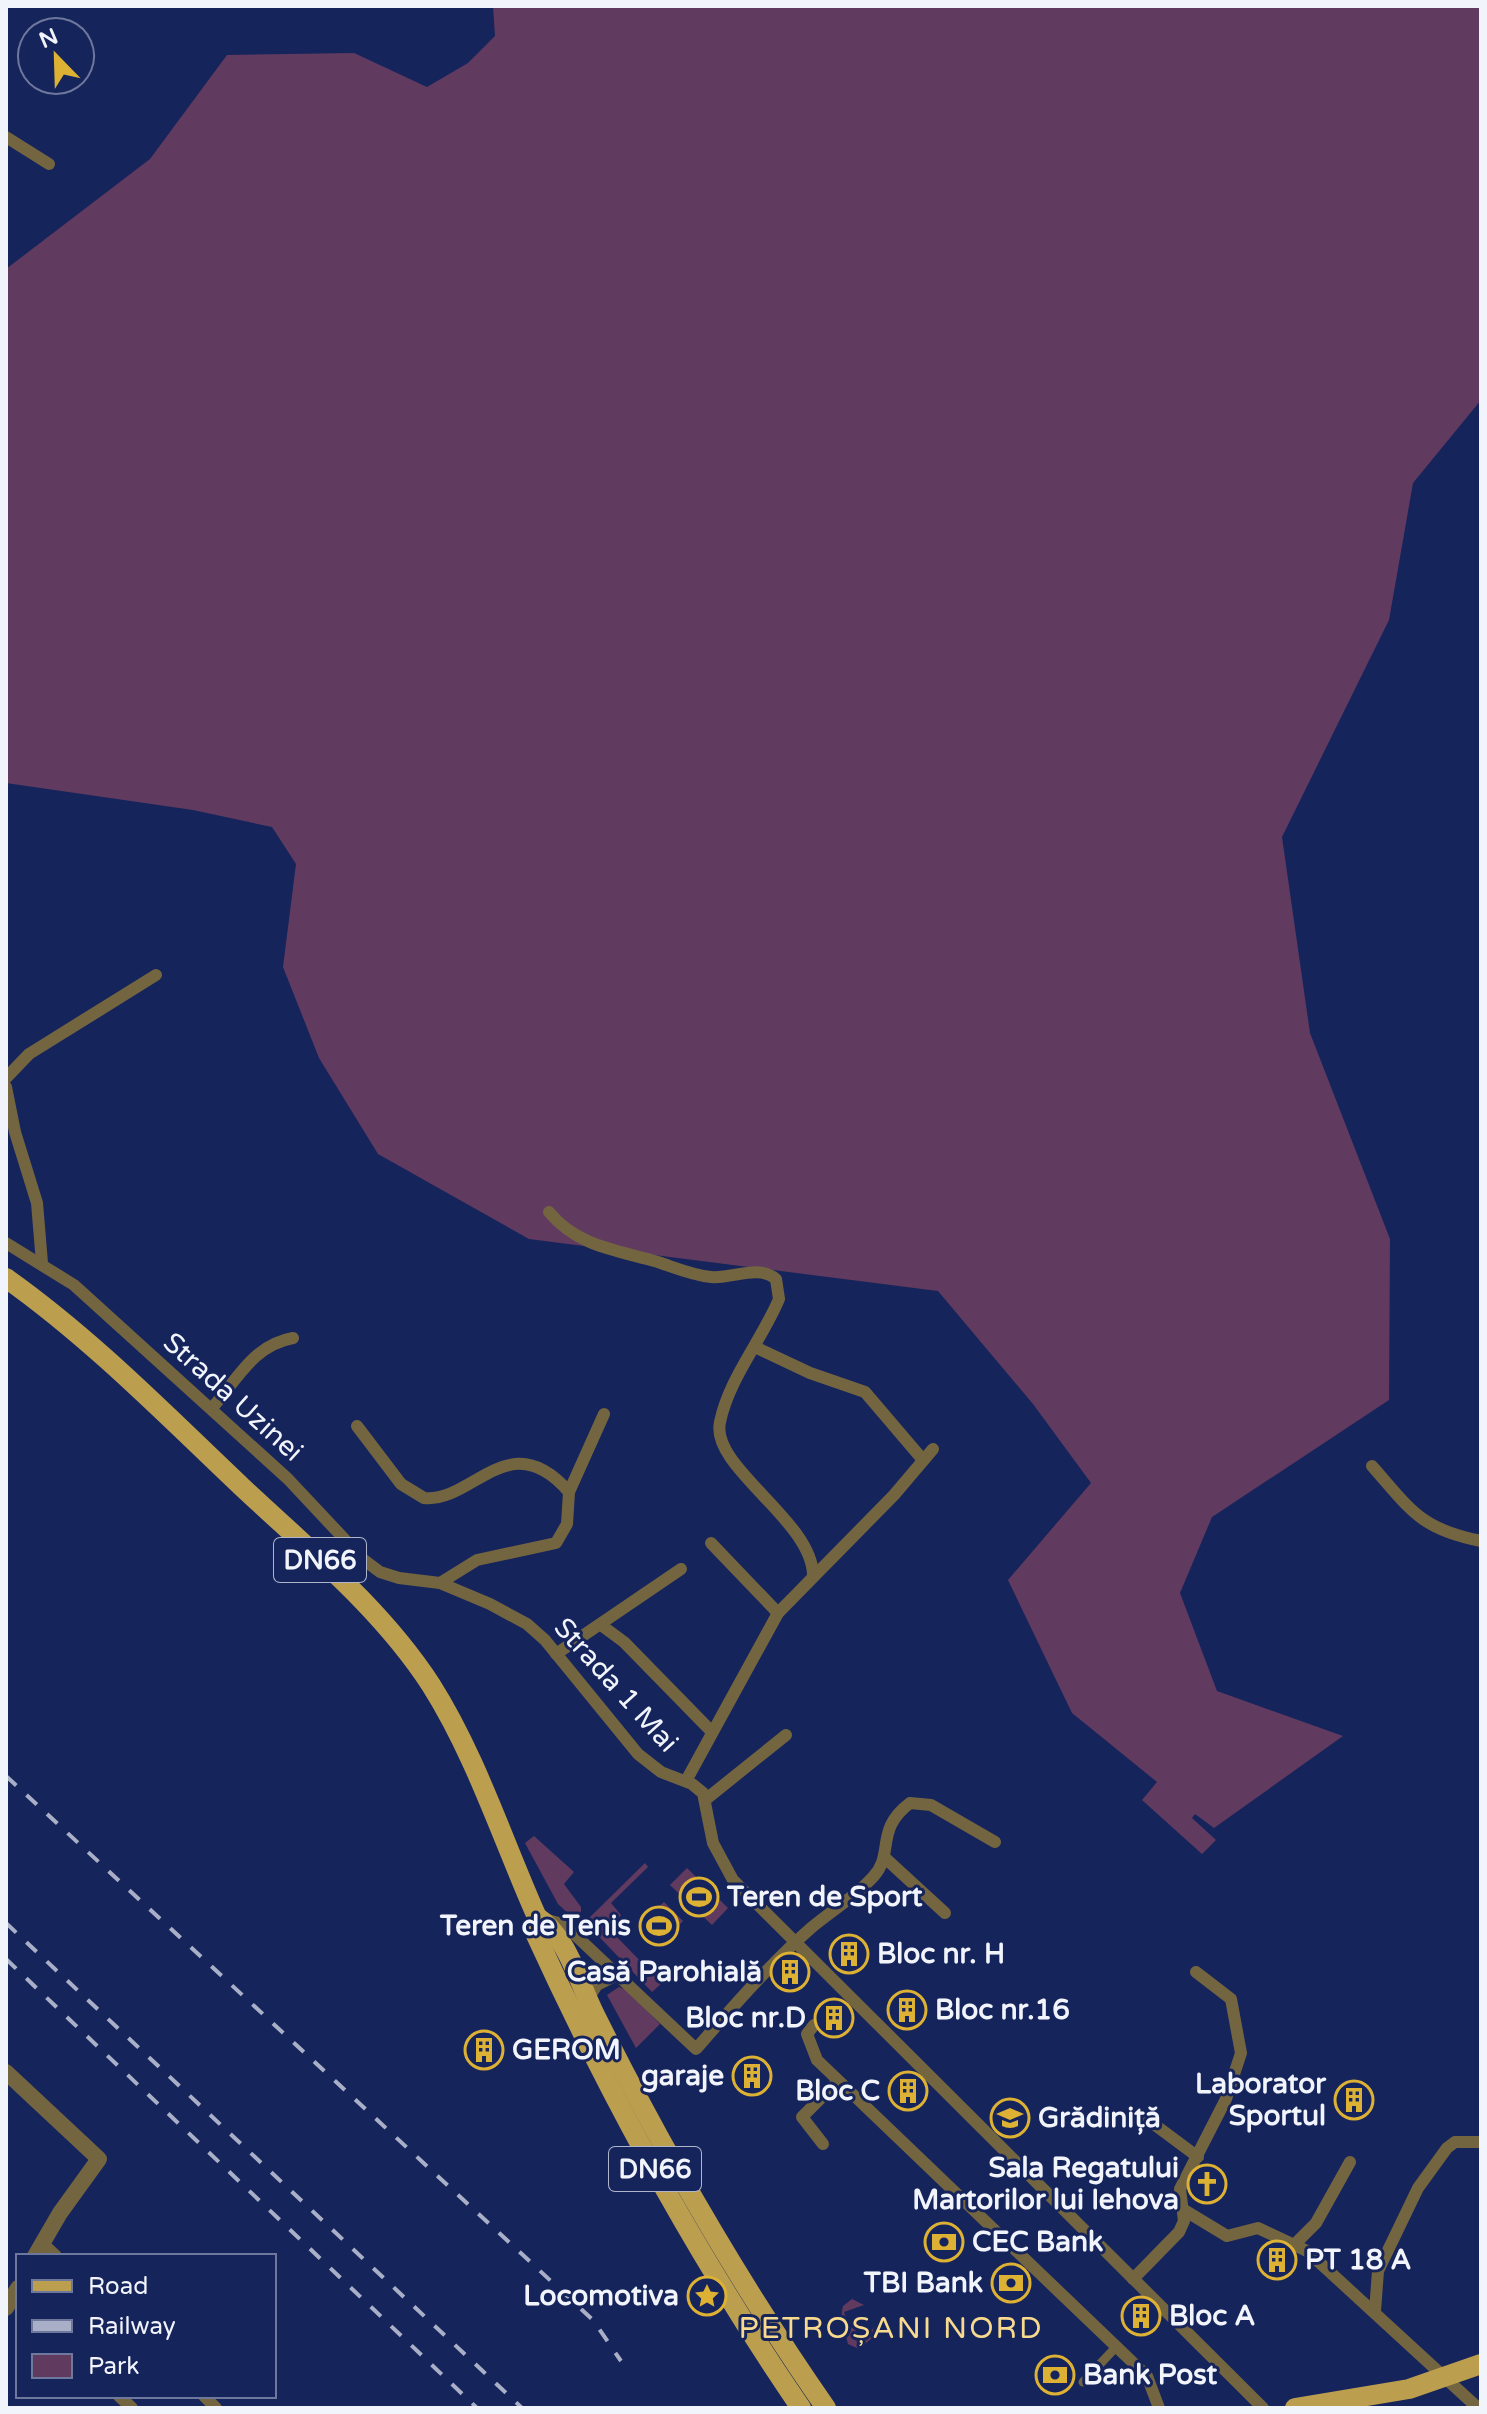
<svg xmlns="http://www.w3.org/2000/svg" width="1487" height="2414" font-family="'Varela Round',sans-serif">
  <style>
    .green { fill: #613a5f }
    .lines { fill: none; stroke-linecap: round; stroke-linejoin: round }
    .pedestrian { stroke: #736540; stroke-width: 9 }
    .minor { stroke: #736540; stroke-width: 12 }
    .tertiary { stroke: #736540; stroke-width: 16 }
    .primary { stroke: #bc9e4f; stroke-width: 20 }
    .rail { stroke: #a9afc7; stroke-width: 4; stroke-dasharray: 14 14; stroke-linecap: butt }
    .labels { text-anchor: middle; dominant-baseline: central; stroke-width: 6; stroke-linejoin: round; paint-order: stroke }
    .shield { fill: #16245c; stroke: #afb6cb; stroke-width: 2 }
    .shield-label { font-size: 26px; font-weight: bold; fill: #f1f4fb }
    .street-label { font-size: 28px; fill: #f1f4fb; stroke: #16245c }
    .poi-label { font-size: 28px; font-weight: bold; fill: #f1f4fb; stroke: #16245c; text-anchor: start }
    .neighbourhood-label { font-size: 30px; letter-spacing: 2px; fill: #f8da8e; stroke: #16245c }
  </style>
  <rect width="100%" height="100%" fill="#16245c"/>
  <!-- green -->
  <g class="green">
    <path d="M 493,6 L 1481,6 L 1481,400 L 1413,483 L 1389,620 L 1282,837 L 1310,1033 L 1390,1239 L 1389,1400 L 1212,1517 L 1180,1593 L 1217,1691 L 1343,1736 L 1214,1828 L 1195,1814 L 1192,1818 L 1216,1840 L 1202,1854 L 1142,1800 L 1157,1782 L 1072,1713 L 1008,1580 L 1091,1483 L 1033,1404 L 938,1291 L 529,1239 L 378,1154 L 319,1058 L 283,967 L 296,864 L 272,827 L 193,810 L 6,783 L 6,269 L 150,159 L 227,55 L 354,53 L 427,87 L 468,63 L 495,36 Z"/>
    <path d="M 534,1836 L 574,1872 L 564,1884 L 581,1907 L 581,1914 L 570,1915 L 558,1904 L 525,1843 Z"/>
    <path d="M 645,1863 L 648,1867 L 611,1903 L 621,1915 L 609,1929 L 655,1976 L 670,1964 L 675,1971 L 652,1992 L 585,1922 Z"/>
    <path d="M 687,1868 L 728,1908 L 712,1925 L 670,1885 Z"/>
    <path d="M 664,1902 L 683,1921 L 674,1930 L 658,1915 L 673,1932 L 664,1940 L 644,1920 Z"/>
    <path d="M 619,1987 L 627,1990 L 660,2024 L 636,2048 L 607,1995 Z"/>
    <path d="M 852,2299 L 864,2305 L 844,2312 L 849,2328 L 854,2327 L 857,2334 L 873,2329 L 874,2325 L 872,2338 L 859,2349 L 848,2344 L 841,2317 L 843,2306 Z"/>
  </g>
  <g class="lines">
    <!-- pedestrian -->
    <path class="pedestrian" d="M 1083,2382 L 1117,2346"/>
    <!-- minor -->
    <g class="minor">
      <path d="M 6,137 L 49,164"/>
      <path d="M 6,1078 L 29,1054 L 156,975"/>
      <path d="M 6,1087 L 15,1132 L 37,1203 L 42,1263"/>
      <path d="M 549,1212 C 578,1247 617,1250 658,1262 C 676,1268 692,1275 711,1277 C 733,1279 758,1264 776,1279 L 779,1299 C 762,1340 729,1378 720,1422 C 710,1467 812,1520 813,1575"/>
      <path d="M 6,1243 L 74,1285 L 288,1479 L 364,1560 L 380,1572 L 399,1578 L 440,1583 L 490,1604 L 527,1624 L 545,1640 L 638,1754 L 661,1772 L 692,1784 L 703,1793 L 713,1843 L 733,1880 L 1263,2408"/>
      <path d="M 755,1347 L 810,1373 L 865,1392 L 923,1460"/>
      <path d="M 212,1408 C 237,1380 253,1345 293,1338"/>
      <path d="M 357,1426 L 401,1484 L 424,1498 C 473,1503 509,1423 569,1492"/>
      <path d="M 1372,1466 C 1411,1510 1420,1529 1481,1541"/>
      <path d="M 711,1543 L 778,1613"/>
      <path d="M 440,1583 L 477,1560 L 556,1543 L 567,1524 L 569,1492 L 604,1414"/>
      <path d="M 601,1625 L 624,1642 L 712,1732"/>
      <path d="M 556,1654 L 681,1569"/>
      <path d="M 686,1781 L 778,1613 L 894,1495 L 933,1449"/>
      <path d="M 705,1800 L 786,1735"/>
      <path d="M 884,1857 L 945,1913"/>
      <path d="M 544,1919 L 562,1924 L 572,1932 L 696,2049 C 732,2008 770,1964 811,1928 C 831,1911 855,1897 873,1877 C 895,1854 874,1830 910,1803 L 931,1805 L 995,1842"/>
      <path d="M 587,2000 L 597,1985 L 617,1975"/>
      <path d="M 814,2025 L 807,2034 L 817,2060 L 1147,2376 L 1159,2408"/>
      <path d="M 1147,2119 L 1198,2157"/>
      <path d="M 823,2144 L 802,2117 L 838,2081"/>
      <path d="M 1184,2210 L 1227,2236 L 1258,2228 L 1307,2251 L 1478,2408"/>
      <path d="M 42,2243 L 56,2256"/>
      <path d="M 1295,2244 L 1316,2223 L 1350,2162"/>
      <path d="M 1133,2279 L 1179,2232 L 1184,2221 L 1180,2189 L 1226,2099 L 1241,2053 L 1231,1999 L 1196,1972"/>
      <path d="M 1375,2311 L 1378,2271 L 1418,2188 L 1447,2148 L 1455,2142 L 1481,2142"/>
      <path d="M 119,2396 L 132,2408"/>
      <path d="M 204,2396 L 216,2408"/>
    </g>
    <!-- tertiary -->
    <g class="tertiary">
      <path d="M 6,2072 L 99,2159 L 60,2213 L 35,2256"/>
      <path d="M 6,2308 L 18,2288"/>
    </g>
    <!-- primary -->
    <g class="primary">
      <path d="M 6,1278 C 92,1339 166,1415 242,1487 C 308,1549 381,1608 431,1685 C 476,1756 503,1841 537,1917 L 536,1935 C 611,2099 699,2259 801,2408"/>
      <path d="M 537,1917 C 567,1936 579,1983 595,2015 C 663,2151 739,2283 826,2408"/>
      <path d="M 1295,2408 L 1409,2389 L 1481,2364"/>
    </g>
    <!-- rail -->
    <g class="rail">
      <path d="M 6,1776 L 593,2320 L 621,2361"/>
      <path d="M 6,1923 L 522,2408"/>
      <path d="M 6,1959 L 477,2408"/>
    </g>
  </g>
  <!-- icons -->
  <defs>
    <symbol id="stadium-ring" viewBox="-11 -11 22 22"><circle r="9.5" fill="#16245c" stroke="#ddb133" stroke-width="1.5"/><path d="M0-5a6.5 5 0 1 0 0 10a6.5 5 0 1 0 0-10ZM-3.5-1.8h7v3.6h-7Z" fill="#ddb133"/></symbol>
    <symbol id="building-ring" viewBox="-11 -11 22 22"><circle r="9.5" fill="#16245c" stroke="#ddb133" stroke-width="1.5"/><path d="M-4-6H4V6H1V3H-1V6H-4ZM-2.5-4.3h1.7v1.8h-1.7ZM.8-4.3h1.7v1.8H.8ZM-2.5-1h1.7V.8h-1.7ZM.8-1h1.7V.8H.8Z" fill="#ddb133"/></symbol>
    <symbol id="school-ring" viewBox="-11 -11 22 22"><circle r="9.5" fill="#16245c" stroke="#ddb133" stroke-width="1.5"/><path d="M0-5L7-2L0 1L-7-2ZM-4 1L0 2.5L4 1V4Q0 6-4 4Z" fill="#ddb133"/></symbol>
    <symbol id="church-ring" viewBox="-11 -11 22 22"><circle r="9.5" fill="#16245c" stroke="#ddb133" stroke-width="1.5"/><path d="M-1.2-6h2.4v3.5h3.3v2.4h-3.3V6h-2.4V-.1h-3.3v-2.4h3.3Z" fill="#ddb133"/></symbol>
    <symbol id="bank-ring" viewBox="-11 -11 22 22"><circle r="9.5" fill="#16245c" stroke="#ddb133" stroke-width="1.5"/><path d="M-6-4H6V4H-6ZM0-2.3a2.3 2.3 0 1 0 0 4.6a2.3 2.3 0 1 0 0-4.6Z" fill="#ddb133"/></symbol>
    <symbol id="sight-ring" viewBox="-11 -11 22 22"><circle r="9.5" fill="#16245c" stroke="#ddb133" stroke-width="1.5"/><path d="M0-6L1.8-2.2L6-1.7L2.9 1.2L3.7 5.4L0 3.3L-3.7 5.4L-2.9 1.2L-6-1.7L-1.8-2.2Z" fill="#ddb133"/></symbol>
  </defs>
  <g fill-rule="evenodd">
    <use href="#stadium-ring" x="677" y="1875" width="44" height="44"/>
    <use href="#stadium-ring" x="637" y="1904" width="44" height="44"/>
    <use href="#building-ring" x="827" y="1932" width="44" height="44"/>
    <use href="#building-ring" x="768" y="1950" width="44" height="44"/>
    <use href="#building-ring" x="885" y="1988" width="44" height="44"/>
    <use href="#building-ring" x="812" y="1996" width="44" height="44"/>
    <use href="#building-ring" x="462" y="2028" width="44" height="44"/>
    <use href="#building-ring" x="730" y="2054" width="44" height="44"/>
    <use href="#building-ring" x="886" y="2069" width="44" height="44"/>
    <use href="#building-ring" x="1332" y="2078" width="44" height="44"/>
    <use href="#school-ring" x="988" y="2096" width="44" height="44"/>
    <use href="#church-ring" x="1185" y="2162" width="44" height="44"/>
    <use href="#bank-ring" x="922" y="2220" width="44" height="44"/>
    <use href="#building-ring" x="1255" y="2238" width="44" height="44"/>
    <use href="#bank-ring" x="989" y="2261" width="44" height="44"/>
    <use href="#sight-ring" x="685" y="2274" width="44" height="44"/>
    <use href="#building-ring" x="1119" y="2294" width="44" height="44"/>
    <use href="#bank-ring" x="1033" y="2353" width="44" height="44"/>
  </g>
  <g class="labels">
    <!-- shield labels -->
    <g class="shield">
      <rect x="274" y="1538" width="92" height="44" rx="6"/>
      <rect x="609" y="2147" width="92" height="44" rx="6"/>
    </g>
    <g class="shield-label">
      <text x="320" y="1560">DN66</text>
      <text x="655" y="2169">DN66</text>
    </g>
    <!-- street labels -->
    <g class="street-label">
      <text transform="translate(233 1397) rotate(42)">Strada Uzinei</text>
      <text transform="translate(616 1685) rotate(48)">Strada 1 Mai</text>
    </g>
    <!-- poi labels -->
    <g class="poi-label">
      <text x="727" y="1897">Teren de Sport</text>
      <text x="631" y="1926" text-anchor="end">Teren de Tenis</text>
      <text x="877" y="1954">Bloc nr. H</text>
      <text x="762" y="1972" text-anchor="end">Casă Parohială</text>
      <text x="935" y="2010">Bloc nr.16</text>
      <text x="806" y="2018" text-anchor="end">Bloc nr.D</text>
      <text x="512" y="2050">GEROM</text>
      <text x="724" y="2076" text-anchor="end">garaje</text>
      <text x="1326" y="2084" text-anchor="end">Laborator<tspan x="1326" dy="32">Sportul</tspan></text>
      <text x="880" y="2091" text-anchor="end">Bloc C</text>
      <text x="1038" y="2118">Grădiniță</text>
      <text x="1179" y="2168" text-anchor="end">Sala Regatului<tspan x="1179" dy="32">Martorilor lui Iehova</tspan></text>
      <text x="972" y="2242">CEC Bank</text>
      <text x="1305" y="2260">PT 18 A</text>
      <text x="983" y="2283" text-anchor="end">TBI Bank</text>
      <text x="679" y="2296" text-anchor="end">Locomotiva</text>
      <text x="1169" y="2316">Bloc A</text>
      <text x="1083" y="2375">Bank Post</text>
    </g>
    <!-- neighbourhood labels -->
    <g class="neighbourhood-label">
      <text x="891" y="2328">PETROȘANI NORD</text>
    </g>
  </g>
  <!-- border -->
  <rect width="1487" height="2414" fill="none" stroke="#f1f4fb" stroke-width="16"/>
  <!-- legend -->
  <rect x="16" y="2254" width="260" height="144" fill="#16245c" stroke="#6e779c" stroke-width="2"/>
  <rect x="32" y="2280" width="40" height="12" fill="#bc9e4f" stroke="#6e779c" stroke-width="2"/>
  <text x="88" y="2294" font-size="24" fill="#f1f4fb">Road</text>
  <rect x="32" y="2320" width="40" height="12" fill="#a9afc7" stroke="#6e779c" stroke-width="2"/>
  <text x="88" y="2334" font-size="24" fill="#f1f4fb">Railway</text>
  <rect x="32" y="2354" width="40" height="24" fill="#613a5f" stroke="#6e779c" stroke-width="2"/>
  <text x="88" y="2374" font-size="24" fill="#f1f4fb">Park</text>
  <!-- north arrow -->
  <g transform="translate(56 56) rotate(337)"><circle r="38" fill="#16245c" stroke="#6e779c" stroke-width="2"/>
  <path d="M0-6L14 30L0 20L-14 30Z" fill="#ddb133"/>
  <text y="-12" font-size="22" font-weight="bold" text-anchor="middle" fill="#f1f4fb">N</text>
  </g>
</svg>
